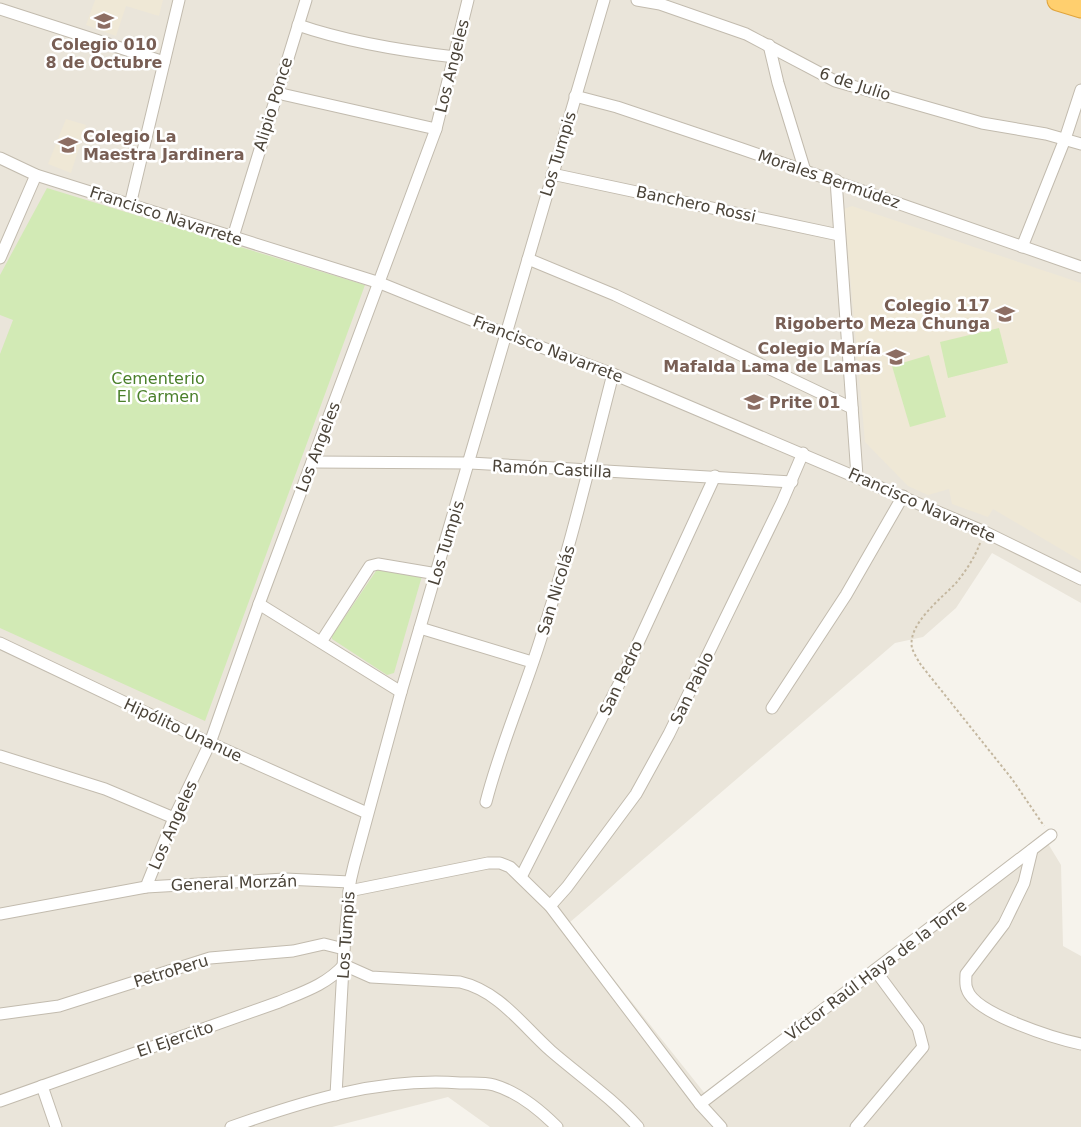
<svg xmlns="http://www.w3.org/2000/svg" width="1081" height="1127" font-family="'DejaVu Sans',sans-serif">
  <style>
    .residential { fill: #eae5da }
    .education { fill: #efe8d6 }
    .green { fill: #d2eab5 }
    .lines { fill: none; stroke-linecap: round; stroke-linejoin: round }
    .street-casing { stroke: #c2bbae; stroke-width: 13 }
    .highway-casing { stroke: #e0a43c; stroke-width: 23 }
    .path { stroke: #c4b79f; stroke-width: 2; stroke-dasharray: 2.5 2.5; stroke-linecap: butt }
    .street { stroke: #fff; stroke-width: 11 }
    .highway { stroke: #ffcf6e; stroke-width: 21 }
    .labels { text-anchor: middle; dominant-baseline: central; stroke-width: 5; stroke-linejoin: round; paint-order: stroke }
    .education-label { font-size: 16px; font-weight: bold; fill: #785e54; stroke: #fff; text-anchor: start }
    .street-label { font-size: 16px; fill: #4b4439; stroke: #fff }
    .park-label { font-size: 16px; fill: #4a7f2a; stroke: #fff }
  </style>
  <rect width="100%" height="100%" fill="#f6f3ec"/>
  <!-- residential -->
  <path class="residential" d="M 0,0 L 1081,0 L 1081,603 L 992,553 L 956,608 L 923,637 L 895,643 L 569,923 L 706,1095 L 1044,837 L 1061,865 L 1063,946 L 1081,956 L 1081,1127 L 490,1127 L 448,1097 L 332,1127 L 0,1127 Z"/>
  <!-- education -->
  <g class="education">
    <path d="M 95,0 L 163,0 L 159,16 L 126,6 L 116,36 L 86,25 Z"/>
    <path d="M 66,119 L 86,125 L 71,173 L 48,164 Z"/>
    <path d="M 852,206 L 1081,283 L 1081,561 L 993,509 L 988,517 L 952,504 L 949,489 L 928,495 L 908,486 L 865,442 L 844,209 Z"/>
  </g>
  <!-- green -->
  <g class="green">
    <path d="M 47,188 L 365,285 L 205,721 L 0,628 L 0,354 L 13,320 L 0,315 L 0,275 Z"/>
    <path d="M 999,328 L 1008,363 L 948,378 L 940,342 Z"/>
    <path d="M 929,355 L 946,417 L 910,427 L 892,366 Z"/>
    <path d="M 378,568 L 422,576 L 394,673 L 387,675 L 332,639 L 332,636 Z"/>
  </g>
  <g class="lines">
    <defs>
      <g id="street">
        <path d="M 637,0 L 660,4 L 746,34 L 835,81 L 982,123 L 1046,134 L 1081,144"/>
        <path d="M 0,9 L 164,62"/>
        <path d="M 298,25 C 347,42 403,51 455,57"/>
        <path d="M 769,45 L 778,83 L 805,171"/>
        <path d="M 277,93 L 436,129"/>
        <path d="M 575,96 L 617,107 L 742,149 L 1081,267"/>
        <path d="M 0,158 L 36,175 L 380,283 L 506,334 L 613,374 L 985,532 L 1081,579"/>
        <path d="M 552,174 L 839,235"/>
        <path d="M 836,180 L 857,476"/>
        <path d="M 130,205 L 179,0"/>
        <path d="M 233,237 L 306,0"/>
        <path d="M 1022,247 L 1065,139 L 1081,90"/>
        <path d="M 0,258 L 36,175"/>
        <path d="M 528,259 L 615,295 L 852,408"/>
        <path d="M 312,462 L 470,463 L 792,482"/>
        <path d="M 259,604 L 401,692"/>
        <path d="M 420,628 L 532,662"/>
        <path d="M 321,642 L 370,566 L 378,564 L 437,574"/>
        <path d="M 0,643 L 210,743 L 367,813"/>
        <path d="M 772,708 L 846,595 L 903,496"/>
        <path d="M 0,756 L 105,789 L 174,818"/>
        <path d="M 486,802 C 500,747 523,695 540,641 C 569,553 590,463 613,374"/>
        <path d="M 1032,850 L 1024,883 L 1004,924 L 966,974 C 966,978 965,985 967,989 C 974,1014 1057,1039 1081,1044"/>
        <path d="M 521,877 L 621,680 L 715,476"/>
        <path d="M 146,887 L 174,818 L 210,743 L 259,604 L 436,129 L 468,0"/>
        <path d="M 349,891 L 488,863 L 500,863 L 510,867 L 550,906 L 700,1104 L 721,1127"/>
        <path d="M 550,906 L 567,887 L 636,794 L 669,734 L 782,502 L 803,453"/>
        <path d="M 0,914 L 146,887 L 285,879 L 350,882"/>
        <path d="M 0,1014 L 59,1006 L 210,958 L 293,951 L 324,944 L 344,949"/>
        <path d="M 42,1086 L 56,1127"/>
        <path d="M 336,1095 L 344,949 L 350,882 L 354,865 L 401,692 L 604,0"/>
        <path d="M 0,1101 L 279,1002 C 303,992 326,985 344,965 L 371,977 L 460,982 C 499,991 522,1025 551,1051 C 580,1076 612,1098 638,1127"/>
        <path d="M 700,1104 L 1051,835"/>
        <path d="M 231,1127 C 304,1101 381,1077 460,1083 C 471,1083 484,1082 494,1085 C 518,1092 540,1110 557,1127"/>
        <path d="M 856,1127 L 923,1047 L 918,1028 L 875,970"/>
      </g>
      <path id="highway" d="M 1058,0 L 1081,7"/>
    </defs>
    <!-- street casing -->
    <use href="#street" class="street-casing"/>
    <!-- highway casing -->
    <use href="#highway" class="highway-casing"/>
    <!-- path -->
    <path class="path" d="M 980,543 C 975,557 966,571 956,583 C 942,598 907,624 912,648 C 914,654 918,660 921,665 L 1012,779 L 1044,826"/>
    <!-- street -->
    <use href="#street" class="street"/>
    <!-- highway -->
    <use href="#highway" class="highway"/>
  </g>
  <!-- icons -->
  <defs>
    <symbol id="school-bare" viewBox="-9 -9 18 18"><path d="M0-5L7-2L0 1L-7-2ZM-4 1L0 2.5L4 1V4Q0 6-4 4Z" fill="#8d6e63" stroke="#fff" stroke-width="2.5" paint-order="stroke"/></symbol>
  </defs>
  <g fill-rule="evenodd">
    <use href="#school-bare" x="90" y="7" width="28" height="28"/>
    <use href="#school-bare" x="54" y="131" width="28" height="28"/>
    <use href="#school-bare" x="991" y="300" width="28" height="28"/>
    <use href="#school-bare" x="882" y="343" width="28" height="28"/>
    <use href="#school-bare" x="740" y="388" width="28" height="28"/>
  </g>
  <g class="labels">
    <!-- education labels -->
    <g class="education-label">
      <text x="104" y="44" text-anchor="middle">Colegio 010<tspan x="104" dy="18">8 de Octubre</tspan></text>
      <text x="83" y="136">Colegio La<tspan x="83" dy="18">Maestra Jardinera</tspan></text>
      <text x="990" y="305" text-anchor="end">Colegio 117<tspan x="990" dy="18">Rigoberto Meza Chunga</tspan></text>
      <text x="881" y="348" text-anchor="end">Colegio María<tspan x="881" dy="18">Mafalda Lama de Lamas</tspan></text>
      <text x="769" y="402">Prite 01</text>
    </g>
    <!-- street labels -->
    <g class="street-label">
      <text transform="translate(452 66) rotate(-76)">Los Angeles</text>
      <text transform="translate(855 84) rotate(18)">6 de Julio</text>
      <text transform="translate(273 104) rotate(-73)">Alipio Ponce</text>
      <text transform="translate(558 154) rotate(-73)">Los Tumpis</text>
      <text transform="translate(829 179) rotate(19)">Morales Bermúdez</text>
      <text transform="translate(696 204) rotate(12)">Banchero Rossi</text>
      <text transform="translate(166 216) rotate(18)">Francisco Navarrete</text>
      <text transform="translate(548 349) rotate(21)">Francisco Navarrete</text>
      <text transform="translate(318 447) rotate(-69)">Los Angeles</text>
      <text transform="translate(552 469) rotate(3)">Ramón Castilla</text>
      <text transform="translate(922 505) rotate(24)">Francisco Navarrete</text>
      <text transform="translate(446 543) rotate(-73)">Los Tumpis</text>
      <text transform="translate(556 590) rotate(-73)">San Nicolás</text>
      <text transform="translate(621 678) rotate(-65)">San Pedro</text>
      <text transform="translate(692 688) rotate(-64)">San Pablo</text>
      <text transform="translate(183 730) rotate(25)">Hipólito Unanue</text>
      <text transform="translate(173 825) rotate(-66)">Los Angeles</text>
      <text transform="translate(234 883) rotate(-2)">General Morzán</text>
      <text transform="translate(346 935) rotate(-86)">Los Tumpis</text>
      <text transform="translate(876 970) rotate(-37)">Víctor Raúl Haya de la Torre</text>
      <text transform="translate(171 971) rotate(-17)">PetroPeru</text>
      <text transform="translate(175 1039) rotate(-19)">El Ejercito</text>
    </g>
    <!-- park labels -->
    <g class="park-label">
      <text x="158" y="378">Cementerio<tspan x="158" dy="18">El Carmen</tspan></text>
    </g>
  </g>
</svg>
